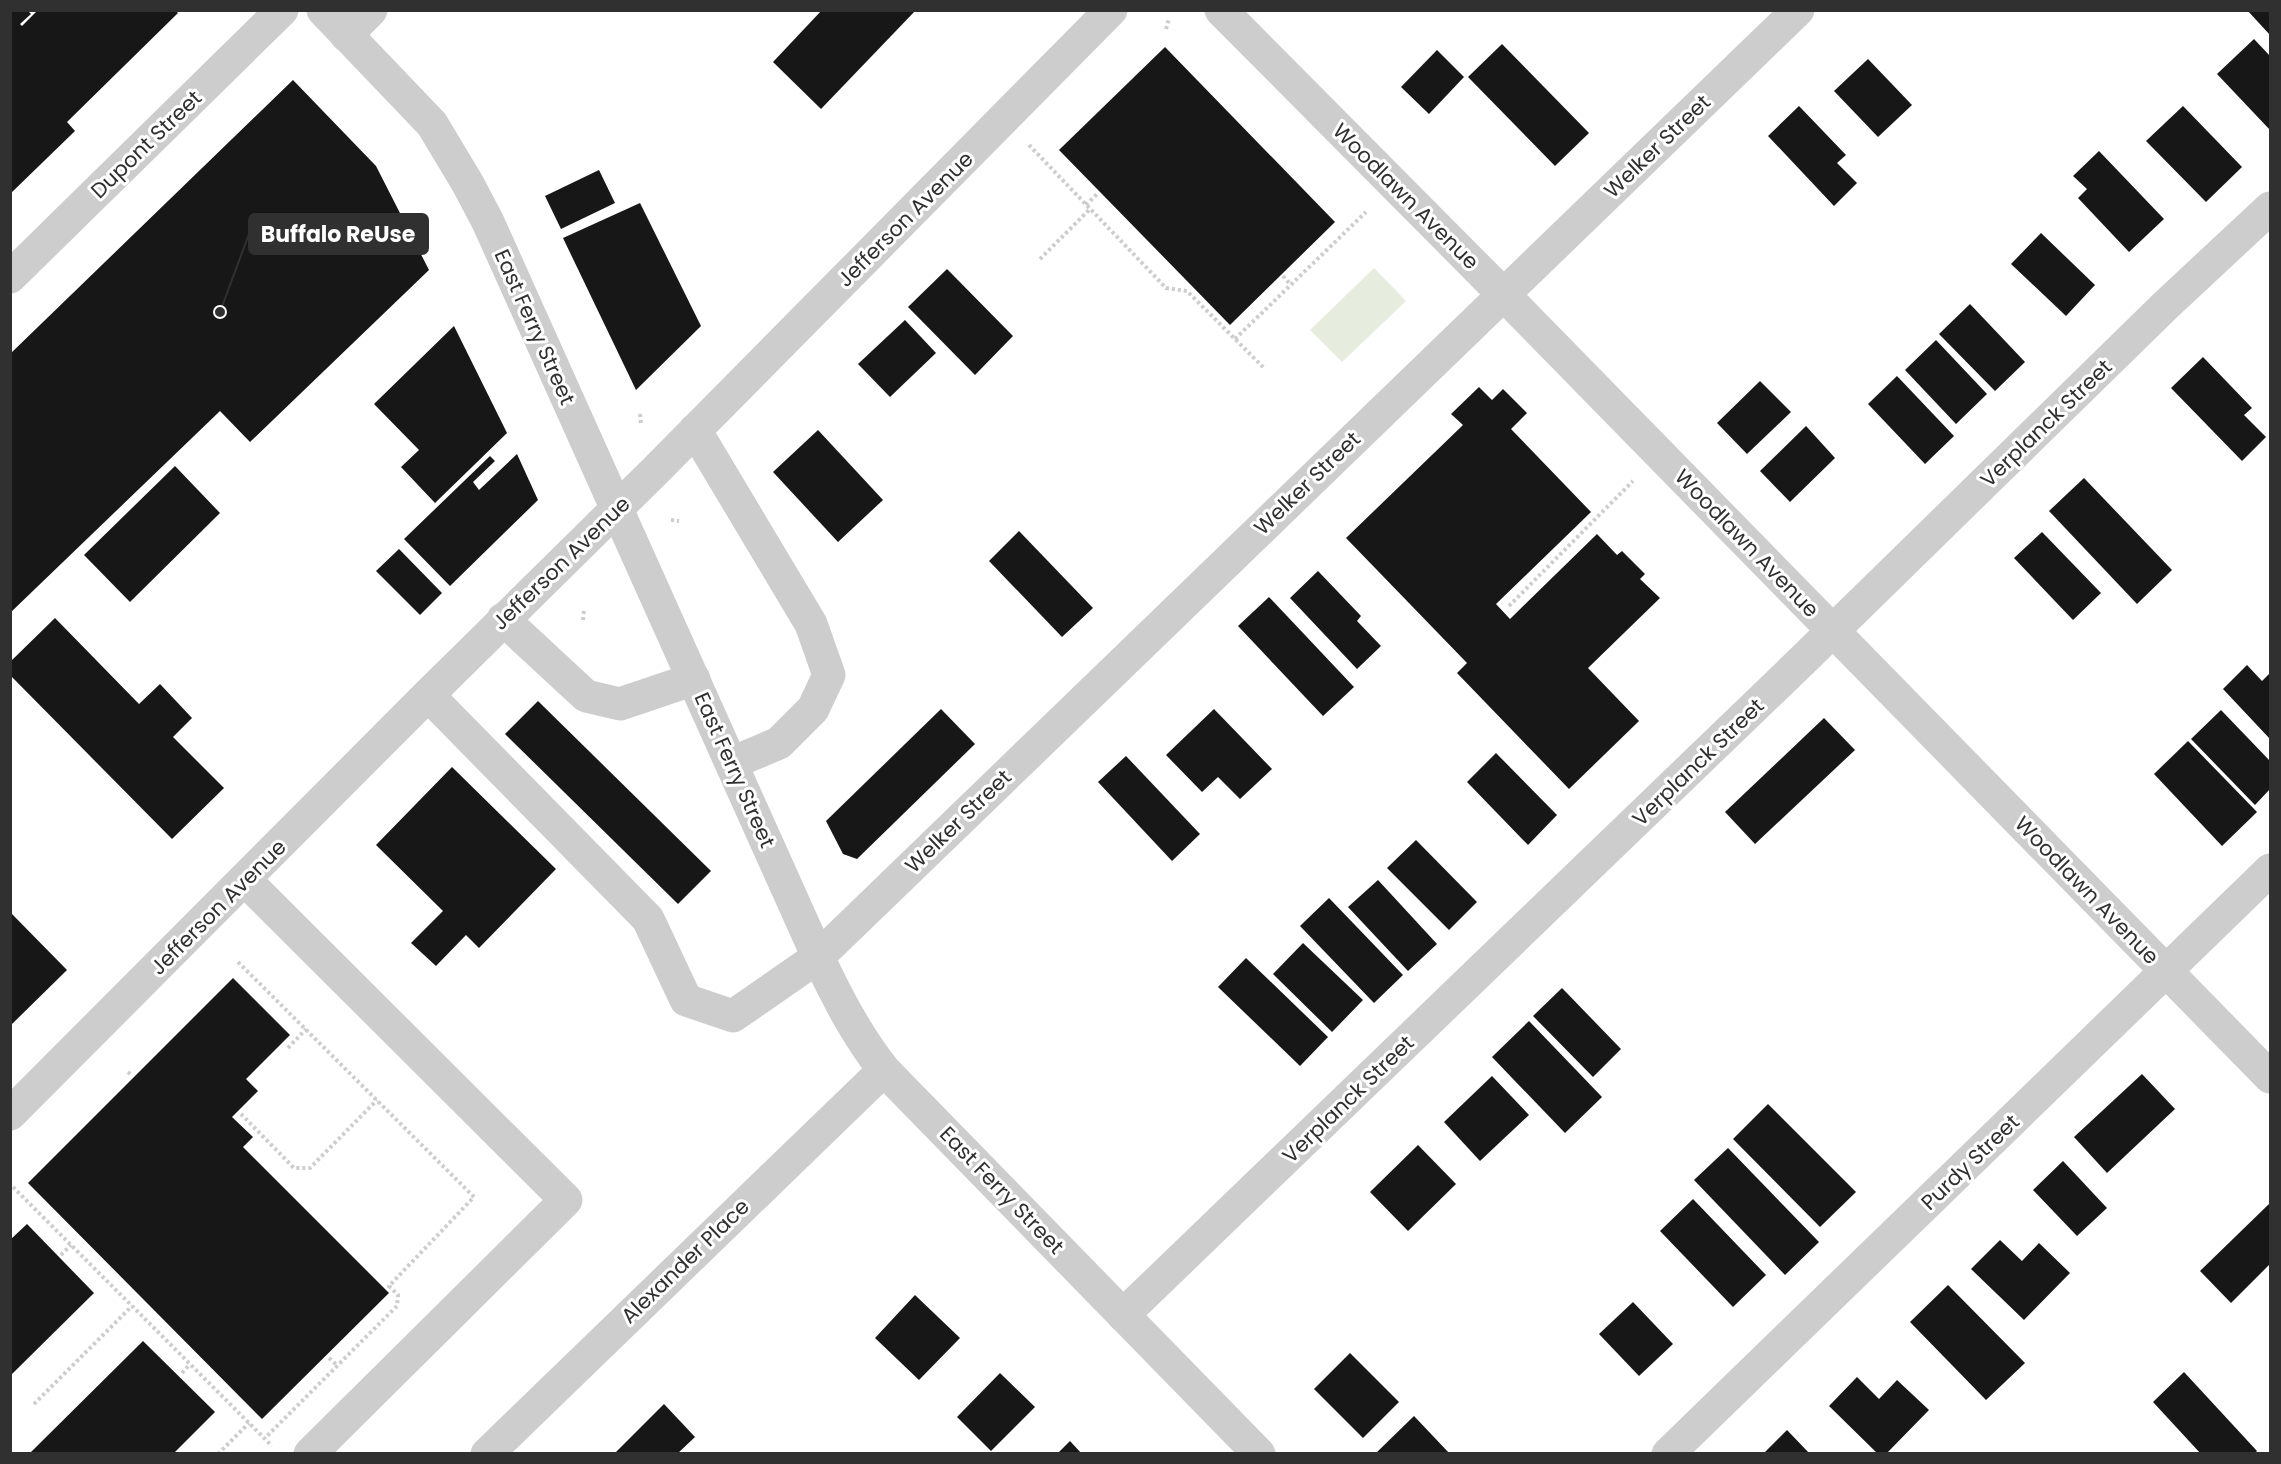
<svg xmlns="http://www.w3.org/2000/svg" width="2281" height="1464" font-family="Poppins,sans-serif">
  <style>
    .green { fill: #e6ecde }
    .building { fill: #171717 }
    .lines { fill: none; stroke-linecap: round; stroke-linejoin: round }
    .path { stroke: #cdcdcd; stroke-width: 4; stroke-dasharray: 3 3; stroke-linecap: butt }
    .minor { stroke: #cdcdcd; stroke-width: 33 }
    .labels { text-anchor: middle; dominant-baseline: central; stroke-width: 6; stroke-linejoin: round; paint-order: stroke }
    .street-label { font-size: 21px; fill: #303030; stroke: #fff }
    .leader { fill: none; stroke: #303030; stroke-width: 2 }
    .callout-dot { fill: #303030; stroke: #fff; stroke-width: 2 }
    .callout { fill: #303030; stroke: #303030; stroke-width: 2 }
    .callout-label { font-size: 22px; text-anchor: middle; font-weight: bold; fill: #fff }
  </style>
  <rect width="100%" height="100%" fill="#fff"/>
  <!-- green -->
  <path class="green" d="M 1374,268 L 1406,301 L 1342,362 L 1310,330 Z"/>
  <!-- building -->
  <g class="building">
    <path d="M 10,10 L 27,10 L 31,14 L 20,24 L 22,26 L 38,10 L 175,10 L 178,13 L 67,122 L 75,131 L 10,194 Z"/>
    <path d="M 822,10 L 916,10 L 821,109 L 773,62 Z"/>
    <path d="M 2247,10 L 2270,10 L 2270,35 Z"/>
    <path d="M 2254,39 L 2270,56 L 2270,130 L 2217,74 Z"/>
    <path d="M 1502,44 L 1589,133 L 1555,166 L 1468,77 Z"/>
    <path d="M 1165,47 L 1335,222 L 1230,325 L 1059,150 Z"/>
    <path d="M 1437,50 L 1464,77 L 1429,114 L 1401,87 Z"/>
    <path d="M 1868,59 L 1912,105 L 1878,137 L 1834,91 Z"/>
    <path d="M 293,80 L 376,166 L 429,270 L 250,442 L 220,411 L 10,613 L 10,354 Z"/>
    <path d="M 1799,106 L 1846,155 L 1837,163 L 1857,183 L 1834,206 L 1768,136 Z"/>
    <path d="M 2183,106 L 2242,167 L 2206,202 L 2146,141 Z"/>
    <path d="M 2099,151 L 2164,219 L 2129,252 L 2078,198 L 2087,189 L 2073,176 Z"/>
    <path d="M 599,170 L 615,203 L 561,229 L 545,196 Z"/>
    <path d="M 640,203 L 701,326 L 636,390 L 563,238 Z"/>
    <path d="M 2041,233 L 2095,285 L 2066,316 L 2011,264 Z"/>
    <path d="M 947,269 L 1013,336 L 975,375 L 908,307 Z"/>
    <path d="M 1970,304 L 2025,362 L 1995,391 L 1939,334 Z"/>
    <path d="M 905,320 L 936,353 L 890,397 L 858,364 Z"/>
    <path d="M 454,326 L 507,433 L 435,503 L 401,467 L 419,450 L 374,404 Z"/>
    <path d="M 1936,340 L 1987,394 L 1956,424 L 1905,370 Z"/>
    <path d="M 2203,357 L 2252,408 L 2244,415 L 2266,437 L 2242,461 L 2171,388 Z"/>
    <path d="M 1897,376 L 1954,436 L 1925,464 L 1868,404 Z"/>
    <path d="M 1760,381 L 1791,412 L 1747,454 L 1717,423 Z"/>
    <path d="M 1479,387 L 1492,400 L 1503,389 L 1527,413 L 1511,429 L 1591,512 L 1496,604 L 1510,619 L 1597,534 L 1617,555 L 1622,551 L 1645,574 L 1640,579 L 1660,598 L 1588,668 L 1639,721 L 1569,789 L 1457,673 L 1467,663 L 1346,538 L 1463,425 L 1451,414 Z"/>
    <path d="M 1806,426 L 1835,458 L 1790,502 L 1760,471 Z"/>
    <path d="M 818,430 L 883,500 L 838,542 L 773,472 Z"/>
    <path d="M 517,454 L 538,500 L 450,586 L 404,539 L 490,456 L 495,461 L 473,482 L 479,490 Z"/>
    <path d="M 175,466 L 220,513 L 130,602 L 84,555 Z"/>
    <path d="M 2084,478 L 2172,570 L 2137,604 L 2049,511 Z"/>
    <path d="M 1019,531 L 1093,608 L 1062,637 L 989,561 Z"/>
    <path d="M 2042,532 L 2101,593 L 2073,620 L 2014,558 Z"/>
    <path d="M 399,549 L 442,593 L 420,615 L 376,571 Z"/>
    <path d="M 1318,571 L 1361,616 L 1357,621 L 1381,646 L 1357,669 L 1290,598 Z"/>
    <path d="M 1269,597 L 1354,687 L 1323,716 L 1238,626 Z"/>
    <path d="M 55,618 L 139,704 L 160,684 L 192,718 L 173,737 L 224,788 L 172,839 L 10,675 L 10,662 Z"/>
    <path d="M 2247,665 L 2262,681 L 2269,674 L 2270,675 L 2270,739 L 2223,689 Z"/>
    <path d="M 538,701 L 711,871 L 678,904 L 505,734 Z"/>
    <path d="M 941,709 L 975,744 L 857,859 L 843,854 L 826,821 Z"/>
    <path d="M 1214,709 L 1272,769 L 1240,799 L 1218,777 L 1202,792 L 1166,755 Z"/>
    <path d="M 2221,710 L 2270,761 L 2270,789 L 2255,805 L 2191,739 Z"/>
    <path d="M 1824,718 L 1855,750 L 1755,844 L 1725,812 Z"/>
    <path d="M 2188,741 L 2257,812 L 2222,846 L 2154,774 Z"/>
    <path d="M 1496,753 L 1557,815 L 1528,845 L 1467,782 Z"/>
    <path d="M 1126,756 L 1200,834 L 1172,861 L 1098,782 Z"/>
    <path d="M 452,767 L 556,869 L 479,948 L 466,935 L 436,966 L 411,943 L 443,911 L 376,845 Z"/>
    <path d="M 1416,840 L 1477,902 L 1449,930 L 1387,868 Z"/>
    <path d="M 1378,880 L 1437,944 L 1408,971 L 1348,907 Z"/>
    <path d="M 1329,898 L 1403,975 L 1374,1003 L 1300,926 Z"/>
    <path d="M 10,912 L 67,970 L 10,1026 Z"/>
    <path d="M 1303,943 L 1363,1000 L 1332,1032 L 1273,974 Z"/>
    <path d="M 1246,958 L 1328,1037 L 1300,1066 L 1218,987 Z"/>
    <path d="M 233,978 L 290,1035 L 246,1079 L 258,1091 L 232,1117 L 253,1137 L 243,1147 L 389,1293 L 262,1419 L 28,1183 Z"/>
    <path d="M 1562,988 L 1621,1049 L 1593,1077 L 1533,1016 Z"/>
    <path d="M 1529,1021 L 1602,1097 L 1565,1133 L 1492,1057 Z"/>
    <path d="M 2142,1074 L 2175,1109 L 2107,1173 L 2074,1137 Z"/>
    <path d="M 1492,1076 L 1529,1115 L 1480,1161 L 1444,1122 Z"/>
    <path d="M 1768,1104 L 1856,1192 L 1820,1227 L 1733,1139 Z"/>
    <path d="M 1418,1145 L 1456,1184 L 1408,1231 L 1370,1192 Z"/>
    <path d="M 1728,1148 L 1819,1242 L 1785,1275 L 1694,1180 Z"/>
    <path d="M 2063,1161 L 2107,1208 L 2077,1236 L 2033,1190 Z"/>
    <path d="M 1693,1199 L 1766,1275 L 1733,1307 L 1660,1231 Z"/>
    <path d="M 2270,1203 L 2270,1264 L 2231,1303 L 2200,1271 Z"/>
    <path d="M 27,1224 L 94,1293 L 10,1376 L 10,1240 Z"/>
    <path d="M 2000,1240 L 2022,1261 L 2039,1243 L 2070,1273 L 2024,1320 L 1971,1269 Z"/>
    <path d="M 1948,1285 L 2025,1363 L 1986,1400 L 1910,1322 Z"/>
    <path d="M 915,1295 L 960,1338 L 919,1380 L 875,1338 Z"/>
    <path d="M 1633,1302 L 1673,1344 L 1639,1376 L 1599,1334 Z"/>
    <path d="M 143,1341 L 215,1412 L 173,1454 L 29,1454 Z"/>
    <path d="M 1350,1353 L 1399,1402 L 1363,1438 L 1314,1389 Z"/>
    <path d="M 2184,1372 L 2257,1451 L 2254,1454 L 2201,1454 L 2153,1402 Z"/>
    <path d="M 1000,1373 L 1035,1407 L 991,1451 L 957,1417 Z"/>
    <path d="M 1857,1377 L 1879,1399 L 1897,1380 L 1929,1410 L 1886,1454 L 1878,1454 L 1829,1406 Z"/>
    <path d="M 664,1404 L 695,1437 L 677,1454 L 614,1454 Z"/>
    <path d="M 1414,1416 L 1450,1454 L 1375,1454 Z"/>
    <path d="M 1787,1430 L 1810,1454 L 1763,1454 Z"/>
    <path d="M 1070,1441 L 1082,1454 L 1057,1454 Z"/>
  </g>
  <g class="lines">
    <!-- path -->
    <g class="path">
      <path d="M 1166,29 L 1169,19"/>
      <path d="M 1029,145 L 1166,288 L 1187,291 L 1265,369"/>
      <path d="M 1086,205 L 1097,194"/>
      <path d="M 1040,259 L 1090,209"/>
      <path d="M 1283,276 L 1291,285"/>
      <path d="M 1235,339 L 1366,212"/>
      <path d="M 640,414 L 641,424"/>
      <path d="M 671,520 L 679,521"/>
      <path d="M 1509,606 L 1633,481"/>
      <path d="M 583,620 L 584,610"/>
      <path d="M 238,962 L 474,1197 L 389,1286 L 398,1295 L 397,1306 L 265,1438"/>
      <path d="M 288,1048 L 306,1029"/>
      <path d="M 128,1072 L 132,1076"/>
      <path d="M 241,1114 L 294,1168 L 310,1168 L 377,1100"/>
      <path d="M 13,1187 L 272,1446"/>
      <path d="M 61,1255 L 71,1245"/>
      <path d="M 329,1358 L 337,1365"/>
      <path d="M 182,1373 L 190,1364"/>
      <path d="M 34,1404 L 132,1306"/>
      <path d="M 218,1454 L 249,1423"/>
    </g>
    <!-- minor -->
    <g class="minor">
      <path d="M 323,10 L 432,124 L 468,184 L 488,222 L 818,957 C 838,999 856,1034 884,1070 L 1259,1454"/>
      <path d="M 1221,10 L 1503,294 L 2270,1077"/>
      <path d="M 346,35 L 371,10"/>
      <path d="M 10,277 L 282,10"/>
      <path d="M 695,430 L 811,624 L 829,675 L 813,709 L 779,743 L 732,763"/>
      <path d="M 503,619 L 586,696 L 620,704 L 694,679"/>
      <path d="M 428,695 L 648,919 L 686,1000 L 733,1016 L 818,957 L 1798,10"/>
      <path d="M 245,880 L 566,1200 L 310,1454"/>
      <path d="M 10,1114 L 428,695 L 656,470 L 1111,10"/>
      <path d="M 1123,1315 L 1806,657 L 2166,305 L 2270,208"/>
      <path d="M 487,1454 L 884,1070"/>
      <path d="M 1668,1454 L 2270,870"/>
    </g>
  </g>
  <g class="labels">
    <!-- street labels -->
    <g class="street-label">
      <text transform="translate(146 144) rotate(-44)">Dupont Street</text>
      <text transform="translate(1657 146) rotate(-44)">Welker Street</text>
      <text transform="translate(1406 196) rotate(45)">Woodlawn Avenue</text>
      <text transform="translate(905 219) rotate(-45)">Jefferson Avenue</text>
      <text transform="translate(535 327) rotate(66)">East Ferry Street</text>
      <text transform="translate(2046 423) rotate(-44)">Verplanck Street</text>
      <text transform="translate(1307 483) rotate(-44)">Welker Street</text>
      <text transform="translate(1747 543) rotate(46)">Woodlawn Avenue</text>
      <text transform="translate(561 563) rotate(-44)">Jefferson Avenue</text>
      <text transform="translate(1698 762) rotate(-44)">Verplanck Street</text>
      <text transform="translate(735 770) rotate(66)">East Ferry Street</text>
      <text transform="translate(958 821) rotate(-44)">Welker Street</text>
      <text transform="translate(2087 890) rotate(46)">Woodlawn Avenue</text>
      <text transform="translate(218 907) rotate(-45)">Jefferson Avenue</text>
      <text transform="translate(1348 1099) rotate(-44)">Verplanck Street</text>
      <text transform="translate(1970 1162) rotate(-44)">Purdy Street</text>
      <text transform="translate(1002 1190) rotate(46)">East Ferry Street</text>
      <text transform="translate(685 1261) rotate(-44)">Alexander Place</text>
    </g>
  </g>
  <!-- callouts -->
  <path class="leader" d="M220 312L249 234"/>
  <circle class="callout-dot" cx="220" cy="312" r="6"/>
  <rect class="callout" x="249" y="214" width="179" height="40" rx="6"/>
  <g class="callout-label">
    <text x="338" y="242">Buffalo ReUse</text>
  </g>
  <!-- border -->
  <rect width="2281" height="1464" fill="none" stroke="#303030" stroke-width="24"/>
</svg>
